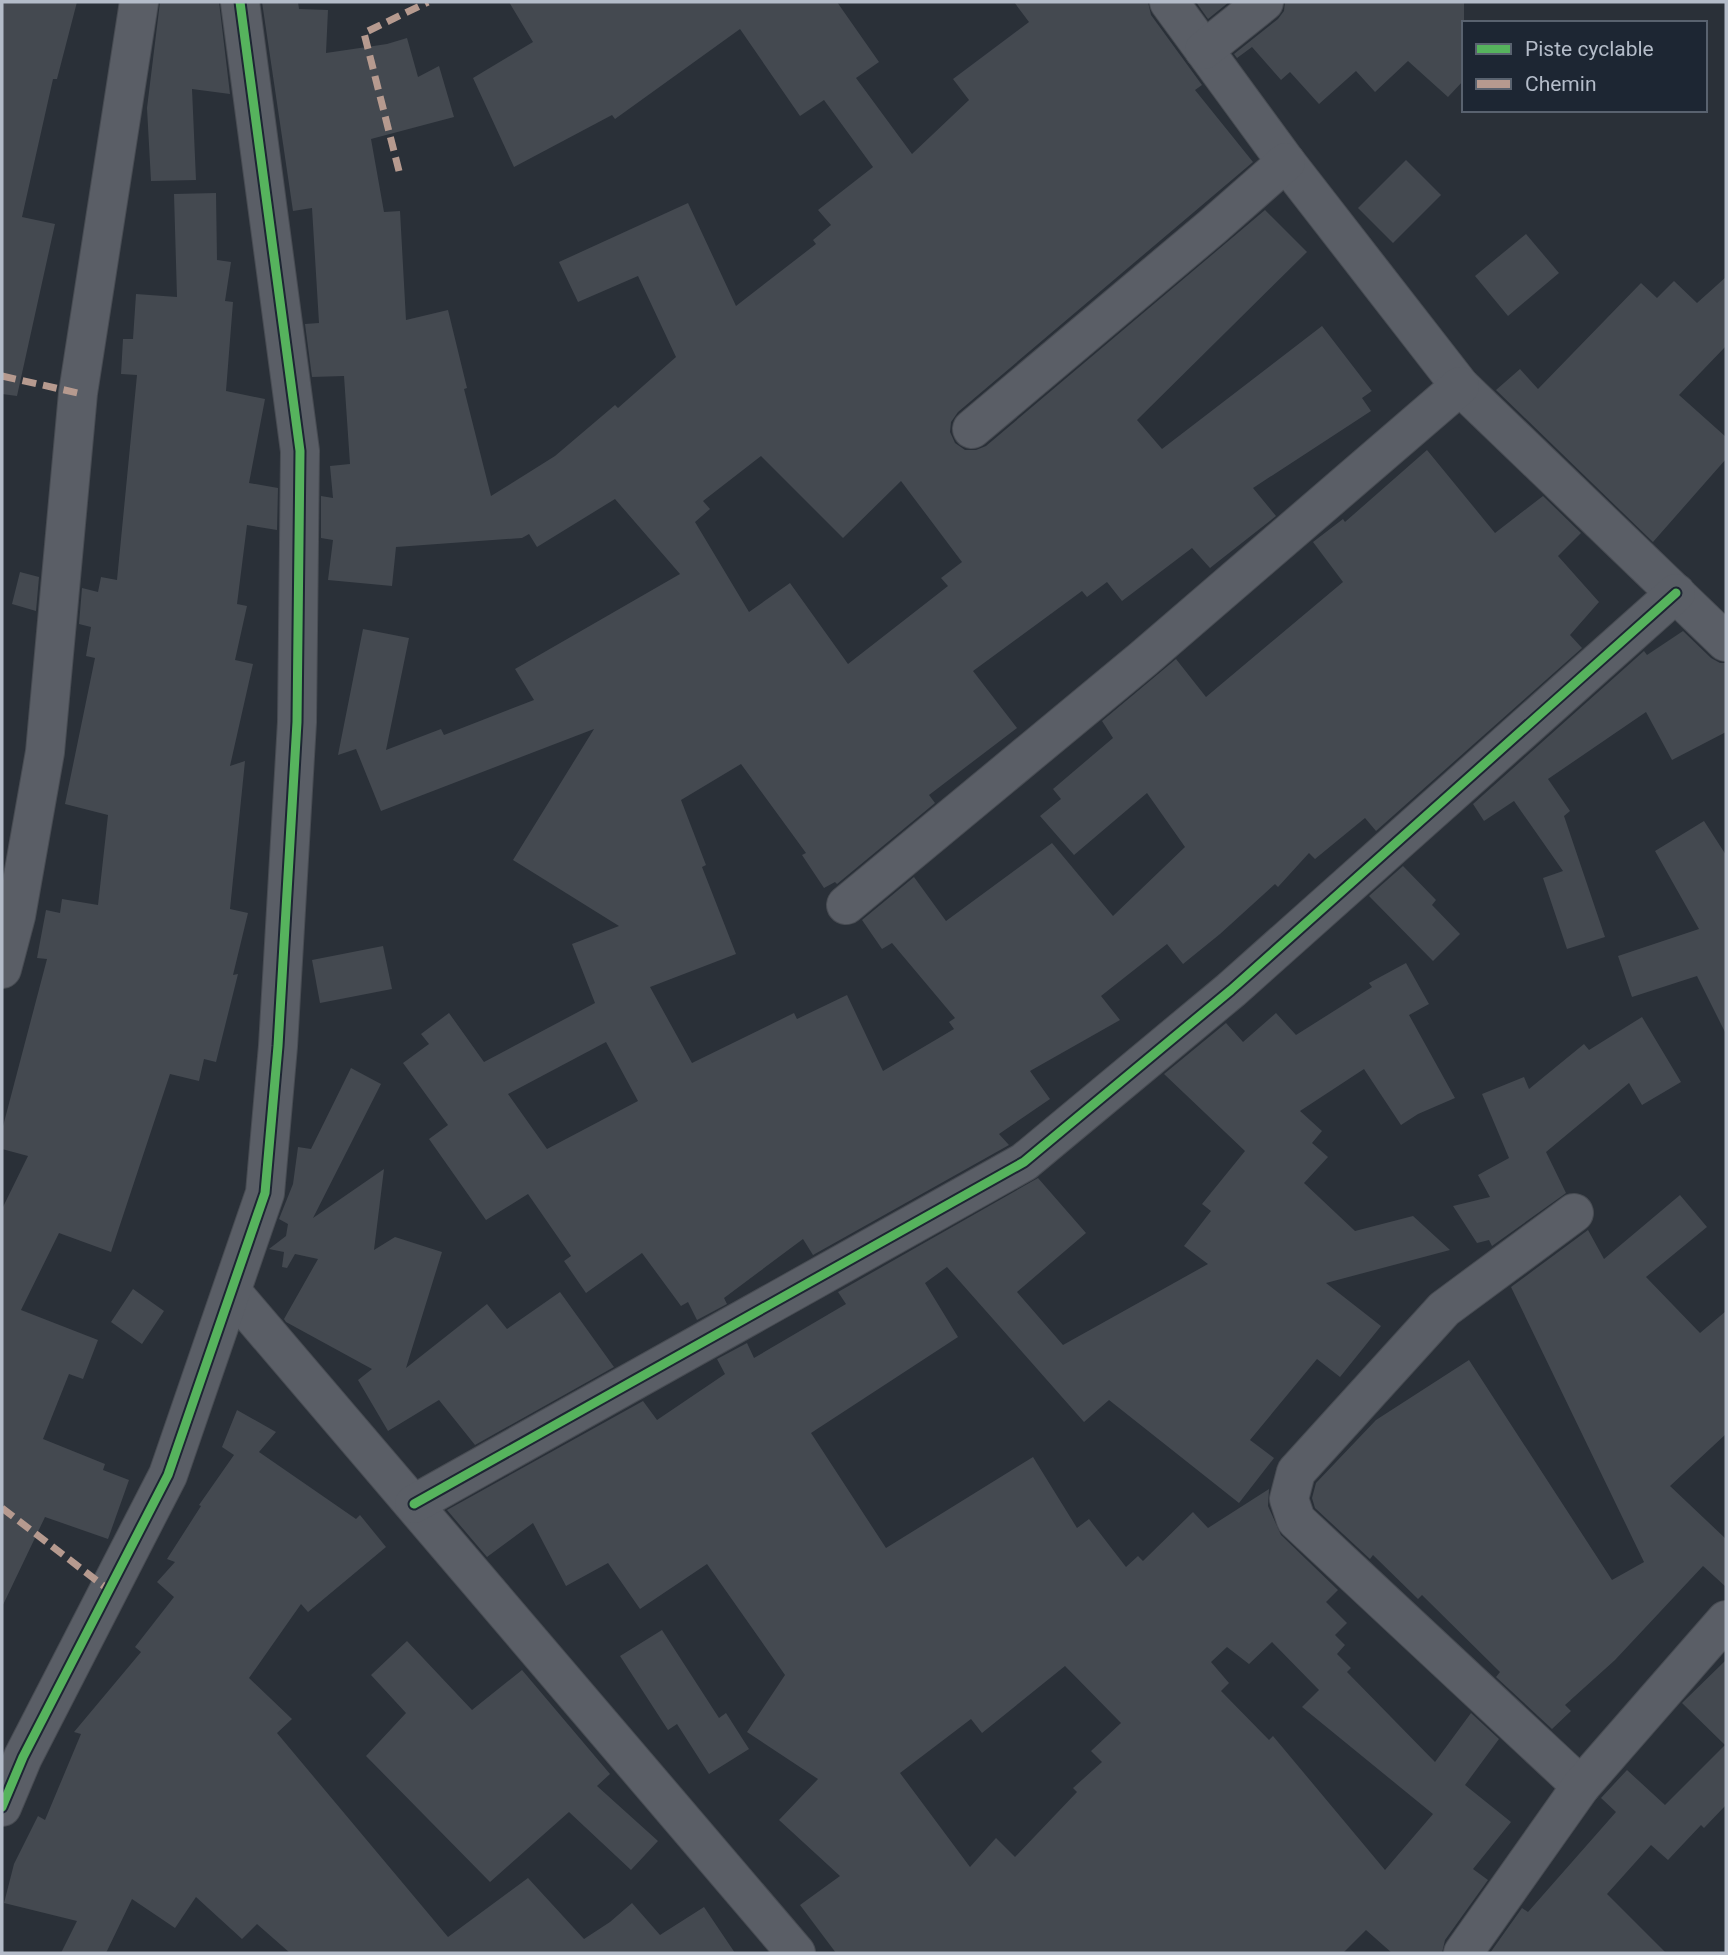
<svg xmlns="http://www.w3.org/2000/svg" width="1728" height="1955" font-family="Roboto,sans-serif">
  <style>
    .building { fill: #444950; fill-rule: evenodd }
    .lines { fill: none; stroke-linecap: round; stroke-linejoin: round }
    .minor-casing { stroke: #484c53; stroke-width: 40 }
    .minor { stroke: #5a5e66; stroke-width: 38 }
    .quiet { stroke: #b69a8f; stroke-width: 7; stroke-dasharray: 14 7; stroke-linecap: butt }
    .cycleway-casing { stroke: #1d2633; stroke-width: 13 }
    .cycleway { stroke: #56b35d; stroke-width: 9 }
  </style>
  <rect width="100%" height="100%" fill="#2a3038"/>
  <!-- building -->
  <g class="building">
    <path d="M 2,2 L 77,2 L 57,79 L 53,79 L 22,217 L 55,224 L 17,396 L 2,394 Z"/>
    <path d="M 160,2 L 219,2 L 230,94 L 192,89 L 196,180 L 151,181 L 147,108 Z"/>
    <path d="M 262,2 L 298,2 L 299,9 L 328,10 L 326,53 L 387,44 L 407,38 L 418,77 L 439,66 L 454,117 L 371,139 L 384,212 L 400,211 L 406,320 L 448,310 L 467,388 L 464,389 L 491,496 L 555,456 L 615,405 L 618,408 L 676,357 L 638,276 L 578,302 L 559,262 L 688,203 L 736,306 L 816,244 L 813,240 L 831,225 L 818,210 L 873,167 L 824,100 L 800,116 L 740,29 L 615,119 L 612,115 L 514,167 L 473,78 L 533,42 L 509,2 L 837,2 L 879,62 L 856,78 L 912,154 L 969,100 L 953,79 L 1029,22 L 1014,2 L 1148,2 L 1151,15 L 1202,85 L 1195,90 L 1253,162 L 958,412 L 951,422 L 950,432 L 955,443 L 965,450 L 976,450 L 986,446 L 1265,210 L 1307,252 L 1137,420 L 1162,449 L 1322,326 L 1372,391 L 1362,398 L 1371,411 L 1253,488 L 1276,516 L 1210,568 L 1192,548 L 1122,601 L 1107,582 L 1087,597 L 1082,591 L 973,671 L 1017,728 L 929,795 L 935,803 L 837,884 L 835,882 L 824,888 L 802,855 L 806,853 L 741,764 L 681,800 L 706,865 L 702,867 L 736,954 L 650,987 L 692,1063 L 794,1013 L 797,1019 L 847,995 L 883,1071 L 954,1029 L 949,1022 L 955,1018 L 892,943 L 882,949 L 862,920 L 914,877 L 946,921 L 1052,843 L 1113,916 L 1185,847 L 1147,793 L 1074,855 L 1040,816 L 1061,799 L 1053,789 L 1113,738 L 1102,721 L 1176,659 L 1206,697 L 1343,582 L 1313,542 L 1343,519 L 1345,522 L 1427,450 L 1495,533 L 1543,496 L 1581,533 L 1558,556 L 1599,602 L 1570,635 L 1582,648 L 1376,831 L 1365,818 L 1315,859 L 1309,853 L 1278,887 L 1275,884 L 1220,934 L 1183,964 L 1167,944 L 1101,996 L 1120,1020 L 1030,1071 L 1050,1099 L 999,1134 L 1009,1145 L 813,1255 L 803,1239 L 724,1298 L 727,1304 L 697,1320 L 688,1302 L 681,1306 L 642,1253 L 586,1293 L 564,1261 L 571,1256 L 528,1194 L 486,1220 L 429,1139 L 448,1125 L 403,1063 L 429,1044 L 421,1034 L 449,1013 L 484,1062 L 595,1003 L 572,944 L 619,926 L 513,860 L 594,729 L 381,811 L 356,749 L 338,755 L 363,629 L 409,638 L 386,750 L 441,729 L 444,735 L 534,700 L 515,669 L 680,574 L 615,499 L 537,547 L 529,534 L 522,538 L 396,547 L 392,586 L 328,580 L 333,540 L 321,538 L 321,496 L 333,498 L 330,466 L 350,464 L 344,376 L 312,377 L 305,324 L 319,323 L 312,208 L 293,211 ZM 761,456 L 843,538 L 901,481 L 962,562 L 941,578 L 948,586 L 848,664 L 790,583 L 749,612 L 695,522 L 710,509 L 703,501 ZM 606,1042 L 638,1101 L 547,1149 L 508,1094 Z"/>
    <path d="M 1196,2 L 1229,2 L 1208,19 Z"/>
    <path d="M 1285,2 L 1464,2 L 1464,80 L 1448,97 L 1408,61 L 1375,92 L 1356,71 L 1319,104 L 1290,72 L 1281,80 L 1252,47 L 1237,58 L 1234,54 L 1278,19 L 1284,11 Z"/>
    <path d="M 1406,160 L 1441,195 L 1393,243 L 1358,208 Z"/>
    <path d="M 216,193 L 217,260 L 231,262 L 225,301 L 233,302 L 226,391 L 265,399 L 249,483 L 278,488 L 277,530 L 247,525 L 237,604 L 247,606 L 235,660 L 253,664 L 230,766 L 245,761 L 230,909 L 248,913 L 233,975 L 238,974 L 216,1062 L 204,1059 L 199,1081 L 170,1074 L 111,1252 L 59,1233 L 21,1310 L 98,1340 L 83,1379 L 69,1374 L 43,1439 L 105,1464 L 103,1470 L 129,1480 L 108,1539 L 45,1517 L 2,1607 L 2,1209 L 28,1156 L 2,1149 L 2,1130 L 47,959 L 37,958 L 46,910 L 60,913 L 62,899 L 98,905 L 108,815 L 65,804 L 95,658 L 86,656 L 91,627 L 79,624 L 82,588 L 98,592 L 101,577 L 117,580 L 137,375 L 121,374 L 123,339 L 133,339 L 136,294 L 177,297 L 174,194 Z"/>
    <path d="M 1526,234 L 1559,273 L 1508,316 L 1475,276 Z"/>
    <path d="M 1726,277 L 1726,346 L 1679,395 L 1726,437 L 1726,459 L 1653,542 L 1496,390 L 1520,369 L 1538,389 L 1641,283 L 1657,298 L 1674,281 L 1697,303 Z"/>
    <path d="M 20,572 L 39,577 L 36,611 L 12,604 Z"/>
    <path d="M 1683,631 L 1711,658 L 1720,663 L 1726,663 L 1726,732 L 1672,760 L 1646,712 L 1548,779 L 1570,811 L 1564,816 L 1605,937 L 1567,949 L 1543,878 L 1563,871 L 1514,801 L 1484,821 L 1473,804 L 1644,651 L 1647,655 Z"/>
    <path d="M 1704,821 L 1726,855 L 1726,1034 L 1697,976 L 1632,997 L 1618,956 L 1699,929 L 1655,851 Z"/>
    <path d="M 1403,866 L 1436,900 L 1432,905 L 1460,934 L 1433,961 L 1369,896 Z"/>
    <path d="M 383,946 L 392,989 L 320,1003 L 312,960 Z"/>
    <path d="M 1406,963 L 1429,1004 L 1409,1015 L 1455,1098 L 1418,1114 L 1401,1125 L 1364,1069 L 1300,1111 L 1322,1131 L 1312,1143 L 1328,1157 L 1304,1183 L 1355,1231 L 1413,1216 L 1450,1250 L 1326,1283 L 1381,1326 L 1340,1377 L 1317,1359 L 1250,1440 L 1274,1458 L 1239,1503 L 1109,1400 L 1084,1422 L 947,1267 L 925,1283 L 958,1337 L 811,1433 L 886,1548 L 1033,1457 L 1077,1528 L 1089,1519 L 1126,1567 L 1138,1556 L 1143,1561 L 1193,1512 L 1208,1528 L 1269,1489 L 1268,1506 L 1281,1535 L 1338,1590 L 1326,1602 L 1347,1623 L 1335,1635 L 1345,1645 L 1337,1654 L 1351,1668 L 1347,1672 L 1435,1762 L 1471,1713 L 1499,1739 L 1465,1785 L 1511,1822 L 1473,1869 L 1488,1880 L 1445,1940 L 1442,1953 L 1392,1953 L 1366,1930 L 1343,1953 L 836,1953 L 800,1905 L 840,1876 L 779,1820 L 818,1779 L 747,1732 L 785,1675 L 707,1564 L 640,1609 L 608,1563 L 566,1586 L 533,1523 L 487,1557 L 447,1510 L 643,1401 L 657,1420 L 725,1374 L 717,1359 L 747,1343 L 754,1358 L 846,1304 L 838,1292 L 1038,1178 L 1086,1233 L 1017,1292 L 1063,1345 L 1208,1264 L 1184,1246 L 1211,1211 L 1202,1204 L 1245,1151 L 1164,1074 L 1226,1023 L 1243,1042 L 1276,1013 L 1296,1035 L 1372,987 L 1369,983 ZM 1272,1642 L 1319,1690 L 1302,1707 L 1433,1814 L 1385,1870 L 1273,1736 L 1269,1740 L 1221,1691 L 1229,1683 L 1211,1662 L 1227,1647 L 1249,1664 ZM 1065,1666 L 1121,1723 L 1091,1751 L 1102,1762 L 1073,1788 L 1077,1792 L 1015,1857 L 996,1838 L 970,1867 L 900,1773 L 971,1719 L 982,1733 Z"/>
    <path d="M 1642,1017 L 1681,1082 L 1642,1105 L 1629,1083 L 1546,1152 L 1566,1193 L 1492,1246 L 1489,1240 L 1477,1243 L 1453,1206 L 1490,1197 L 1478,1175 L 1509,1158 L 1482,1094 L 1524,1077 L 1529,1089 L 1584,1044 L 1589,1050 Z"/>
    <path d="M 351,1068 L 381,1084 L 313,1218 L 384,1169 L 374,1250 L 395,1237 L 442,1252 L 406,1368 L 487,1304 L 507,1329 L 560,1292 L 614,1367 L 475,1445 L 439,1400 L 388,1431 L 358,1380 L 372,1369 L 286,1322 L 284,1319 L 318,1259 L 295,1254 L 287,1268 L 282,1267 L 284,1252 L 269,1249 L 286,1236 L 288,1224 L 279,1219 L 293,1184 L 298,1147 L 311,1149 Z"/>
    <path d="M 1680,1195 L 1707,1227 L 1646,1277 L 1700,1333 L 1726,1311 L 1726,1434 L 1670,1486 L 1726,1539 L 1726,1587 L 1703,1566 L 1615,1660 L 1565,1705 L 1571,1711 L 1552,1729 L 1496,1677 L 1500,1672 L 1422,1595 L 1418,1599 L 1373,1555 L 1370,1559 L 1315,1508 L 1312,1498 L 1316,1483 L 1376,1420 L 1469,1360 L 1612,1580 L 1644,1562 L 1511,1287 L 1588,1230 L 1604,1259 Z"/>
    <path d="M 133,1289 L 164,1311 L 142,1344 L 111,1322 Z"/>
    <path d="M 237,1410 L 276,1432 L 259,1452 L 356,1519 L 360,1515 L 386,1547 L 308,1612 L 301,1604 L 249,1678 L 292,1719 L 277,1733 L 448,1937 L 528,1878 L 584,1939 L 610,1922 L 632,1903 L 660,1935 L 704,1907 L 735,1953 L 290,1953 L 257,1924 L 242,1939 L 196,1897 L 175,1928 L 132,1899 L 106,1953 L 61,1953 L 77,1921 L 4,1903 L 14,1864 L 38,1816 L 45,1820 L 81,1734 L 74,1732 L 141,1652 L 135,1647 L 174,1597 L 157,1582 L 175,1562 L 167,1559 L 201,1506 L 199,1505 L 234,1455 L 222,1447 Z"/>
    <path d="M 662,1630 L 719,1718 L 726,1713 L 749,1749 L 709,1774 L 677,1724 L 668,1730 L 620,1656 Z"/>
    <path d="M 407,1641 L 472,1710 L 522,1670 L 610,1774 L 597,1786 L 658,1841 L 631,1870 L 569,1812 L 490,1882 L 366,1756 L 406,1713 L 371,1675 Z"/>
    <path d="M 1726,1660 L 1726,1805 L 1704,1828 L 1701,1825 L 1668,1860 L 1651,1845 L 1607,1894 L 1666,1953 L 1490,1953 L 1522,1908 L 1528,1912 L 1616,1812 L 1601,1798 L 1627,1770 L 1665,1805 L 1725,1745 L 1682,1703 Z"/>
  </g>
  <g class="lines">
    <defs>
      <g id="minor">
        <path d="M 1169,2 L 1286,162 L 1460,386 L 1726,642"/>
        <path d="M 1204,50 L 1264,2"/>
        <path d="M 972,429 L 1212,227 L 1286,162"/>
        <path d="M 846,905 L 1143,659 L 1460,386"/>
        <path d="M 2,969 L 16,916 L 45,752 L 78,393 L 139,2"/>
        <path d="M 1574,1213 L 1444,1309 L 1296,1472 L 1289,1499 L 1296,1520 L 1581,1786"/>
        <path d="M 232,1292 L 796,1953"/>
        <path d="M 414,1504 L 1024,1162 L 1231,990 L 1676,593"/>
        <path d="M 2,1807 L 23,1757 L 168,1475 L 265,1193 L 278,1046 L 297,722 L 300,451 L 240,2"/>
        <path d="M 1463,1953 L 1581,1786 L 1726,1620"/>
      </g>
    </defs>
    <!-- minor casing -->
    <use href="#minor" class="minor-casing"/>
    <!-- minor -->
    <use href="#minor" class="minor"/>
    <!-- quiet -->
    <g class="quiet">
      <path d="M 399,171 L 364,33 L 428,2"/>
      <path d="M 2,376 L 78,393"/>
      <path d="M 2,1508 L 109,1590"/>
    </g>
    <defs>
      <g id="cycleway">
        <path d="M 414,1504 L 1024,1162 L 1231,990 L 1676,593"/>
        <path d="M 2,1807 L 23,1757 L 168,1475 L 265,1193 L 278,1046 L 297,722 L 300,451 L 240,2"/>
      </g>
    </defs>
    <!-- cycleway casing -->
    <use href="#cycleway" class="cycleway-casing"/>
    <!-- cycleway -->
    <use href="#cycleway" class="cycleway"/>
  </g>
  <!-- border -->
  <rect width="1728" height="1955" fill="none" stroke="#b4bcc9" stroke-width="7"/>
  <!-- legend -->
  <rect x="1462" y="21" width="245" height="91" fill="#1d2633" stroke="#59626f" stroke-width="2"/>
  <rect x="1476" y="44" width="35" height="10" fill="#56b35d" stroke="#59626f" stroke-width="2"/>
  <text x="1525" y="56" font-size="21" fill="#b4bcc9">Piste cyclable</text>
  <rect x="1476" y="79" width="35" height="10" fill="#b69a8f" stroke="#59626f" stroke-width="2"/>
  <text x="1525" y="91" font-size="21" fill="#b4bcc9">Chemin</text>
</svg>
